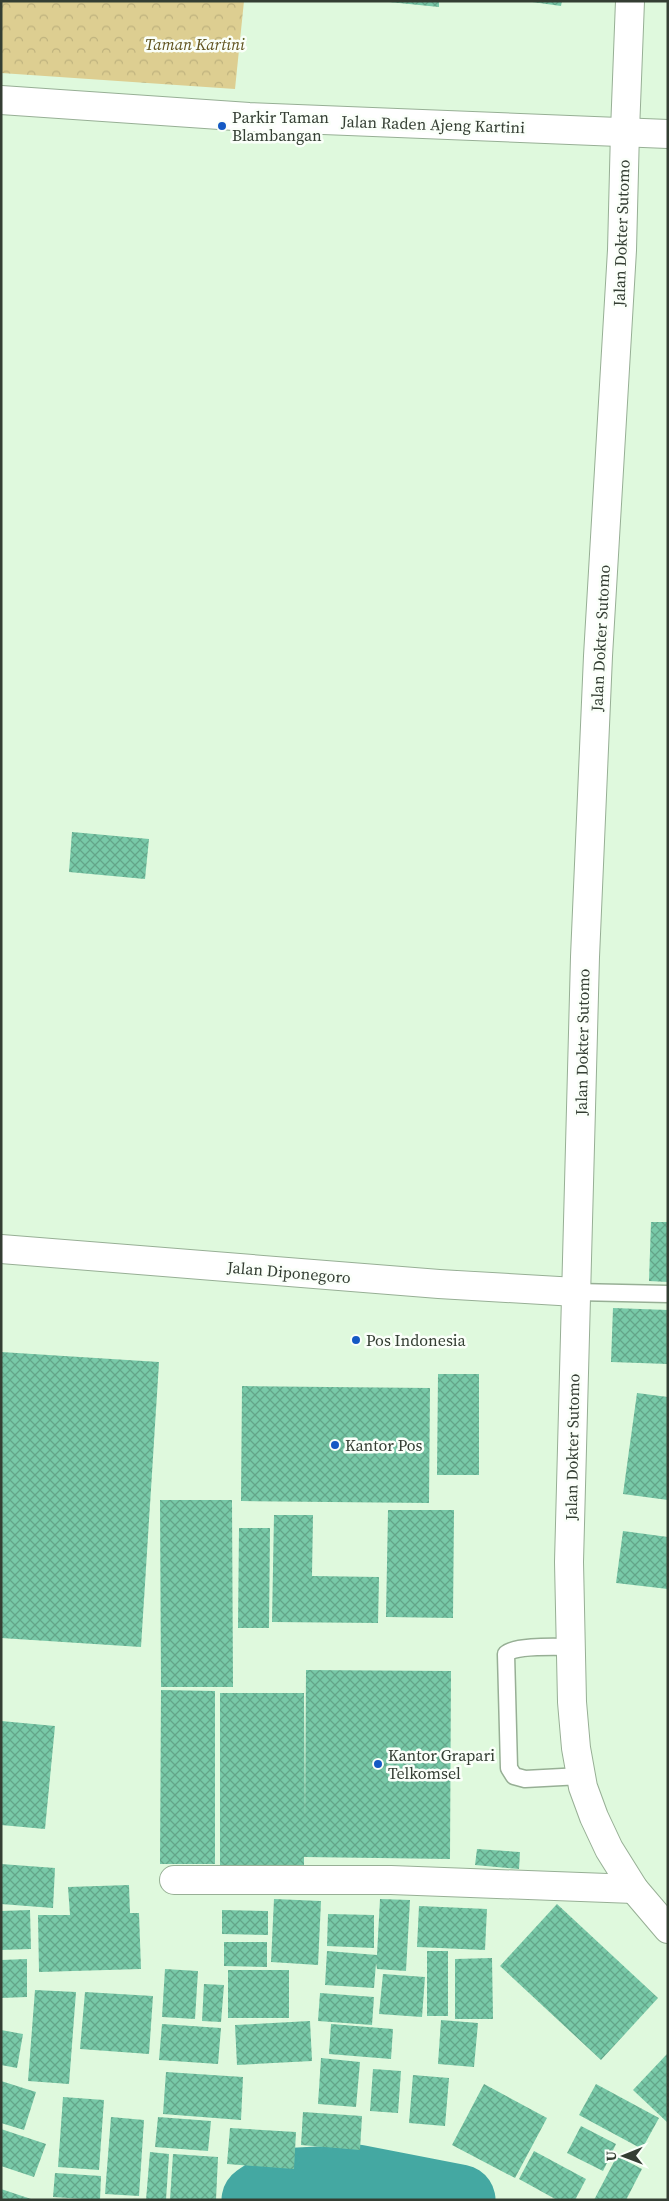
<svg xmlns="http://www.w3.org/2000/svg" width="669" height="2201" font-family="'Source Serif 4',serif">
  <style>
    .park { fill: url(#park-crowns) }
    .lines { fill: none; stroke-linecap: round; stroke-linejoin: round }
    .river { stroke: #44a8a2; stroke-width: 71 }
    .building { fill: url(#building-cross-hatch) }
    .lane-casing { stroke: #97af95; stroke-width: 19 }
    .street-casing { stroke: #97af95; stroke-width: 30 }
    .secondary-casing { stroke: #97af95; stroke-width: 30 }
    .lane { stroke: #fff; stroke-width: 16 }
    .street { stroke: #fff; stroke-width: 28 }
    .secondary { stroke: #fff; stroke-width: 28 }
    .poi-dot { fill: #1559c4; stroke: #fafff9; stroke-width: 2 }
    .labels { text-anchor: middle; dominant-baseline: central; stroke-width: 5; stroke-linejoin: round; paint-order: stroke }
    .park-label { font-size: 16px; font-style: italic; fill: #5f521d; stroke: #fafff9 }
    .poi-label { font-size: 16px; fill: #343e33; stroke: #fafff9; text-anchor: start }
    .street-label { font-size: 16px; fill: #343e33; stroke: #fafff9 }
  </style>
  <defs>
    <pattern id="park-crowns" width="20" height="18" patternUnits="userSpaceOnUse" patternTransform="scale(1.25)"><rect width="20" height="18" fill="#ddce91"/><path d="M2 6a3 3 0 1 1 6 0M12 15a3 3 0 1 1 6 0" fill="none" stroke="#beb27e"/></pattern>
    <pattern id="building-cross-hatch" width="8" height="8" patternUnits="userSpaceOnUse" patternTransform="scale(1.25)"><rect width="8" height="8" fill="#78c9a8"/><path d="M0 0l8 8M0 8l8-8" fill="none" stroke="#63a589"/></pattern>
  </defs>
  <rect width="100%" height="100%" fill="#dff9dd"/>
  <!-- park -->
  <path class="park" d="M 1,1 L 244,1 L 235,89 L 1,73 Z"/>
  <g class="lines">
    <!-- river -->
    <path class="river" d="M 257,2200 L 280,2184 L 357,2180 L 460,2200"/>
  </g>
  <!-- building -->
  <g class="building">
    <path d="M 379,1 L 439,1 L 439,7 Z"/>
    <path d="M 525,1 L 562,1 L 561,6 Z"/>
    <path d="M 72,832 L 149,839 L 145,879 L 69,872 Z"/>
    <path d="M 651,1222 L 668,1222 L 668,1282 L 649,1281 Z"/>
    <path d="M 613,1308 L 668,1310 L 668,1364 L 611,1362 Z"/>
    <path d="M 1,1352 L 159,1362 L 141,1647 L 1,1638 Z"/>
    <path d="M 438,1374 L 479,1374 L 479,1475 L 437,1475 Z"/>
    <path d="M 242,1386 L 430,1388 L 429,1503 L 241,1501 Z"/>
    <path d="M 637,1393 L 668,1397 L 668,1500 L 623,1494 Z"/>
    <path d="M 160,1500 L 232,1500 L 233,1687 L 161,1687 Z"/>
    <path d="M 388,1510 L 454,1510 L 453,1618 L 386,1617 Z"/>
    <path d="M 274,1515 L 313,1515 L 312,1576 L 379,1577 L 378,1623 L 272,1622 Z"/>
    <path d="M 239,1528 L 270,1528 L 269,1628 L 238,1628 Z"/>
    <path d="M 623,1531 L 668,1537 L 668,1589 L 616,1583 Z"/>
    <path d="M 306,1670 L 451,1671 L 450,1859 L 304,1857 L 304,1865 L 220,1865 L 220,1693 L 304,1693 L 305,1819 Z"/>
    <path d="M 161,1690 L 215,1691 L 215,1864 L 160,1864 Z"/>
    <path d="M 1,1721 L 55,1726 L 45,1829 L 1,1825 Z"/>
    <path d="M 477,1849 L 520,1852 L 519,1869 L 475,1865 Z"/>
    <path d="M 1,1864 L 55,1868 L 53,1908 L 1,1904 Z"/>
    <path d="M 129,1885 L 130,1913 L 139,1913 L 141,1969 L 39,1972 L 38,1915 L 70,1915 L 68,1887 Z"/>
    <path d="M 274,1899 L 321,1901 L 318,1965 L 271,1962 Z"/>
    <path d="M 380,1899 L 410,1900 L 406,1971 L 377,1969 L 376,1963 L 374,1988 L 325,1985 L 327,1951 L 377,1955 Z"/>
    <path d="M 557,1904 L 658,1998 L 601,2060 L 500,1966 Z"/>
    <path d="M 419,1906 L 487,1909 L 485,1950 L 417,1947 Z"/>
    <path d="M 30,1910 L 31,1949 L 1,1950 L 1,1911 Z"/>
    <path d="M 222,1910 L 268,1911 L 268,1935 L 222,1934 Z"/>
    <path d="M 328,1914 L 374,1915 L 374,1948 L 327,1946 Z"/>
    <path d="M 224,1942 L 267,1942 L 267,1967 L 224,1966 Z"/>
    <rect x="427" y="1951" width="21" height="65"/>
    <path d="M 492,1958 L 493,2019 L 455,2019 L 455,1959 Z"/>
    <path d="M 27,1959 L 27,1997 L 1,1998 L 1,1960 Z"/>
    <path d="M 165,1969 L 198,1971 L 195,2019 L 162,2017 Z"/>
    <rect x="228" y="1970" width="61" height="48"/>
    <path d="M 383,1974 L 425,1977 L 422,2017 L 379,2014 Z"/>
    <path d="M 204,1984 L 224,1985 L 221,2022 L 202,2021 Z"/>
    <path d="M 35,1990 L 76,1992 L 69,2084 L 28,2081 Z"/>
    <path d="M 85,1992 L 153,1996 L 149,2054 L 80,2049 Z"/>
    <path d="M 320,1993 L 374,1997 L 372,2025 L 318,2021 Z"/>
    <path d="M 441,2020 L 478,2023 L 474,2067 L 438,2064 Z"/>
    <path d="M 310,2021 L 312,2061 L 237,2065 L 235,2025 Z"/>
    <path d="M 162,2024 L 221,2028 L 218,2064 L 159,2060 Z"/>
    <path d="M 331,2024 L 393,2029 L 391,2059 L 329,2054 Z"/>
    <path d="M 1,2030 L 23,2034 L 17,2068 L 1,2065 Z"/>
    <path d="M 668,2053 L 668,2123 L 633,2090 Z"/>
    <path d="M 321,2058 L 360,2062 L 356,2107 L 318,2104 Z"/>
    <path d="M 373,2069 L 401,2071 L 398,2113 L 370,2111 Z"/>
    <path d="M 166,2072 L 243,2077 L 241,2120 L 163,2114 Z"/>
    <path d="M 413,2075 L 449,2078 L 445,2126 L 409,2123 Z"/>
    <path d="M 1,2081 L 36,2092 L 24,2130 L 1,2123 Z"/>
    <path d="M 484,2084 L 547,2118 L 515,2178 L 452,2145 Z"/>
    <path d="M 596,2084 L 659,2118 L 642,2149 L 579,2115 Z"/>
    <path d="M 63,2097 L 104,2100 L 99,2170 L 58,2167 Z"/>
    <path d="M 303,2112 L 362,2116 L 360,2150 L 301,2145 Z"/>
    <path d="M 111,2117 L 144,2120 L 139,2196 L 105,2194 Z"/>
    <path d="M 158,2117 L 211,2121 L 208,2151 L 155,2147 Z"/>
    <path d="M 581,2126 L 616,2144 L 603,2171 L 567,2153 Z"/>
    <path d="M 230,2128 L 296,2132 L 294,2169 L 227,2164 Z"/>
    <path d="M 1,2129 L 46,2144 L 34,2177 L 1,2166 Z"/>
    <path d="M 534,2151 L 586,2179 L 575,2200 L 557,2200 L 519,2179 Z"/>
    <path d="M 150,2152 L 169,2154 L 166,2200 L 146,2200 Z"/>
    <path d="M 173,2154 L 218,2157 L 216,2200 L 170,2200 Z"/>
    <path d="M 617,2156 L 642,2169 L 626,2200 L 594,2200 Z"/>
    <path d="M 55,2173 L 101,2176 L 100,2200 L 53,2197 Z"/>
    <path d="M 1,2189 L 31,2199 L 31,2200 L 1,2200 Z"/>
  </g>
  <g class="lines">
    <defs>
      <g id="lane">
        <path d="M 576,1292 L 668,1294"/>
        <path d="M 571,1647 C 557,1647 515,1645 506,1654 L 509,1768 L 514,1776 L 525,1779 L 581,1776"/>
      </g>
      <g id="street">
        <path d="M 625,131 L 630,1"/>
        <path d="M 1,1249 L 439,1284 L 576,1292"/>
        <path d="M 174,1880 L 391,1880 L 634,1889"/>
      </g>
      <g id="secondary">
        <path d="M 1,100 L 249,117 L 668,134"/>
        <path d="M 625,131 L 622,250 L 598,656 L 585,957 L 569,1562 L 572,1702 L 576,1748 L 583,1787 L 594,1817 L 609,1849 L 634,1889 L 668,1929"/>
      </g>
    </defs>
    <!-- lane casing -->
    <use href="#lane" class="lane-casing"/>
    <!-- street casing -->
    <use href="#street" class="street-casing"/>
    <!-- secondary casing -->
    <use href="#secondary" class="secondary-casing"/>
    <!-- lane -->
    <use href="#lane" class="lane"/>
    <!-- street -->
    <use href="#street" class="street"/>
    <!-- secondary -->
    <use href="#secondary" class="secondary"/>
  </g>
  <!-- markers -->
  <g class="poi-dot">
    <circle cx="222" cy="126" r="5"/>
    <circle cx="356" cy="1340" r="5"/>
    <circle cx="335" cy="1445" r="5"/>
    <circle cx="378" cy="1764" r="5"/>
  </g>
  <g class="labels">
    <!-- park labels -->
    <g class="park-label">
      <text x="195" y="44">Taman Kartini</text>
    </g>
    <!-- poi labels -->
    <g class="poi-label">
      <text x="232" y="117">Parkir Taman<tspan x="232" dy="18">Blambangan</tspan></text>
      <text x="366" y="1340">Pos Indonesia</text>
      <text x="345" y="1445">Kantor Pos</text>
      <text x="388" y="1755">Kantor Grapari<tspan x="388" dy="18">Telkomsel</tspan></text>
    </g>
    <!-- street labels -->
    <g class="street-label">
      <text transform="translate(433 124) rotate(2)">Jalan Raden Ajeng Kartini</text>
      <text transform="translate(621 233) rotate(-88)">Jalan Dokter Sutomo</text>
      <text transform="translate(600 638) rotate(-87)">Jalan Dokter Sutomo</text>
      <text transform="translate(582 1042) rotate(-89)">Jalan Dokter Sutomo</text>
      <text transform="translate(289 1272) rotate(5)">Jalan Diponegoro</text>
      <text transform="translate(572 1447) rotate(-89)">Jalan Dokter Sutomo</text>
    </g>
  </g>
  <!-- border -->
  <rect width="669" height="2201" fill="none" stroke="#343e33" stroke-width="5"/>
  <!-- north arrow -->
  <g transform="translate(624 2156) rotate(269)" stroke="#fafff9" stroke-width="4" paint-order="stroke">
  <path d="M0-4L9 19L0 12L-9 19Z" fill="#343e33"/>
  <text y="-8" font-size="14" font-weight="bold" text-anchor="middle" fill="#343e33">U</text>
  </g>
</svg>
